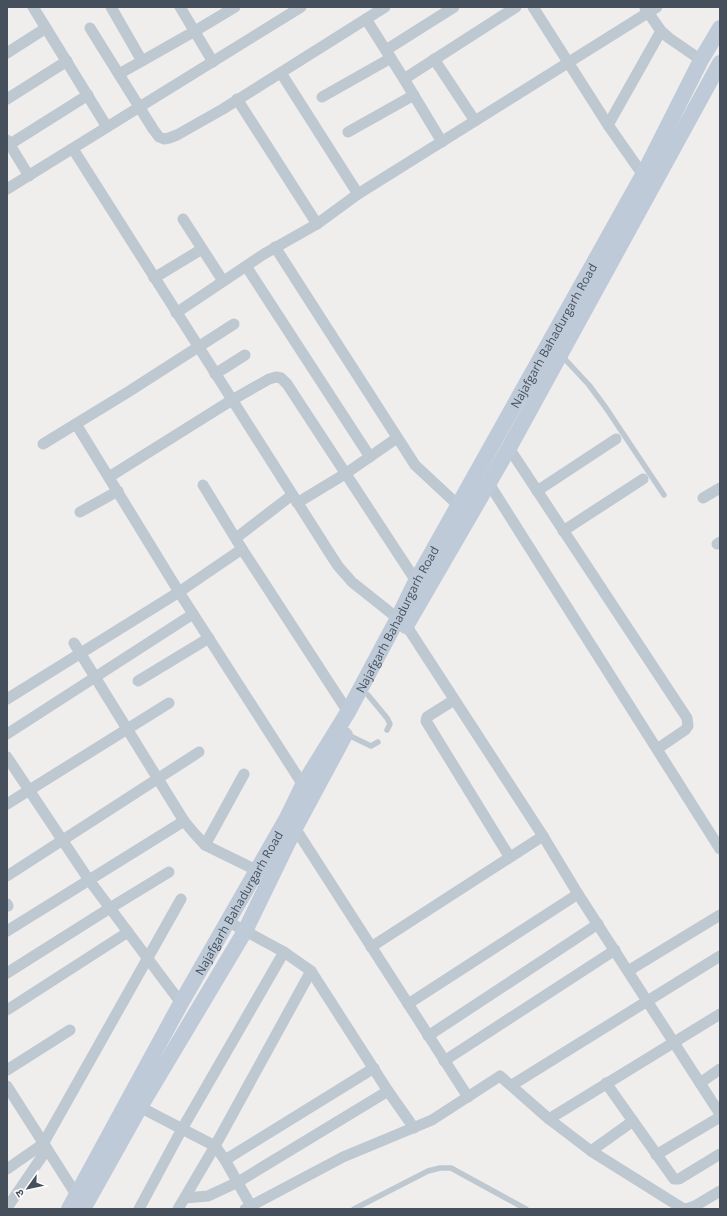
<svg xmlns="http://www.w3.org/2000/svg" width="727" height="1216" font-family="'Open Sans','Noto Sans Devanagari',sans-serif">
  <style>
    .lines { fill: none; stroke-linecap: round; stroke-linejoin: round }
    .service { stroke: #bdc8d1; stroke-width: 5.5 }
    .minor { stroke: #bdc8d1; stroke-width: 11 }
    .secondary { stroke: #bfcad8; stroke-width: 16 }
    .labels { text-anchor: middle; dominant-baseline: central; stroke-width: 3.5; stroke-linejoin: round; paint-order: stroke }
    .street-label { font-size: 12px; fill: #45505c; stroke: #fff }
  </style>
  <rect width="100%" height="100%" fill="#f0eded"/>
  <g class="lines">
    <!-- service -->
    <g class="service">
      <path d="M 562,356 L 589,385 L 606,408 L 664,495"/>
      <path d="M 368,695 L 387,718 L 390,724 L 387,730"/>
      <path d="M 346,734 L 371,746 L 378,742"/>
      <path d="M 354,1209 L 428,1171 L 440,1168 L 451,1168 L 526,1209"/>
    </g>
    <!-- minor -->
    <g class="minor">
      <path d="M 33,7 L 107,127"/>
      <path d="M 111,7 L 142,61"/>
      <path d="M 180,7 L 213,62"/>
      <path d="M 533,7 L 608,125 L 643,175 L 647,177"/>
      <path d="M 645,8 L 661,31 L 669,38 L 701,60"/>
      <path d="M 366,19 L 404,79 L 442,142"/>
      <path d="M 90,28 L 153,129 L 159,137 L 164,139 L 169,138 L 177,135 L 223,109 L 385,7"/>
      <path d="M 386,50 L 454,7"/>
      <path d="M 7,53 L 46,28"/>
      <path d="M 434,59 L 475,121"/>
      <path d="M 281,73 L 358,194"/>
      <path d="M 119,74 L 195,31 L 235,7"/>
      <path d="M 404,79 L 516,7"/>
      <path d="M 322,97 L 391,58"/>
      <path d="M 7,99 L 67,61"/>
      <path d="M 237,99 L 317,224"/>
      <path d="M 608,125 L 661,31"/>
      <path d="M 348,132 L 414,95"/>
      <path d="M 7,140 L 29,176"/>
      <path d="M 7,146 L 88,95"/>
      <path d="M 73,149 L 327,549 L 338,566 L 352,582 L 406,625 L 543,836 L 578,894 L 720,1114"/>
      <path d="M 7,189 L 301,7"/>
      <path d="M 183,219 L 223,281"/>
      <path d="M 275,247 L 415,465 L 459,506"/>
      <path d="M 246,266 L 370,457"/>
      <path d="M 154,278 L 202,249"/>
      <path d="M 176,313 L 264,254 L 317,224 L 358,194 L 657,7"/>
      <path d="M 215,374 L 245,355"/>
      <path d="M 76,424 L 179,592 L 303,785"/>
      <path d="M 43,444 L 128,392 L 234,324"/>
      <path d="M 509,448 L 687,718 L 688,726 L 685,730 L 657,749"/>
      <path d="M 109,477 L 232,400 L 269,379 L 276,377 L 281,378 L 287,384 L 416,581"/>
      <path d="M 488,482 L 720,849"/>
      <path d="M 203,485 L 242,549 L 348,712"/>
      <path d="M 537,491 L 616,439"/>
      <path d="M 703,498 L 720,488"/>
      <path d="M 297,503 L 345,474 L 397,438"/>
      <path d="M 80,512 L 118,491"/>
      <path d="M 563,531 L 643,479"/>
      <path d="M 236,538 L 292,495"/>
      <path d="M 717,544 L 720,542"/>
      <path d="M 74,643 L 184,821 L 194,833 L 205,845 L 256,870"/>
      <path d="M 138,681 L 209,638"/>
      <path d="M 7,699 L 179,592 L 242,549"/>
      <path d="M 454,700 L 427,717 L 426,721 L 509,856"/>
      <path d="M 7,734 L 193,614"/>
      <path d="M 7,757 L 89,880 L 181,1003"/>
      <path d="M 7,804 L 169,703"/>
      <path d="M 295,828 L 468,1097"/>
      <path d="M 205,845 L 244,774"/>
      <path d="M 7,876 L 199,752"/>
      <path d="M 7,904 L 8,906"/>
      <path d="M 227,921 L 284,952 L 311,971 L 388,1091 L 414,1128"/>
      <path d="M 7,931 L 184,821"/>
      <path d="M 371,947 L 543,836"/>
      <path d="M 628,971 L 720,915"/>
      <path d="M 7,973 L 110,908 L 169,872"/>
      <path d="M 408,1004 L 578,894"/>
      <path d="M 7,1010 L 128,932"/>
      <path d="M 428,1036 L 598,924"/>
      <path d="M 444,1061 L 615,950"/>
      <path d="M 7,1070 L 70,1030"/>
      <path d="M 606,1083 L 674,1179 L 679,1179 L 720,1154"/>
      <path d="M 700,1083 L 720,1069"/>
      <path d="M 512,1085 L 720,956"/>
      <path d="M 7,1086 L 79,1199"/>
      <path d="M 134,1104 L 215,1146 L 225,1160 L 251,1206"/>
      <path d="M 549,1119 L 720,1014"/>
      <path d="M 591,1151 L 633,1121"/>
      <path d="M 656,1155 L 720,1117"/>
      <path d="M 225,1160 L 374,1068"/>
      <path d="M 7,1169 L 43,1144 L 181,899"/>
      <path d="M 185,1198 L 208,1196 L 238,1182 L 388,1091"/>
      <path d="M 7,1208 L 47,1149"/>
      <path d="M 139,1209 L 182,1129 L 284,952"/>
      <path d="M 178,1209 L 215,1146 L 311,971"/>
      <path d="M 245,1209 L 343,1157 L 432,1120 L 500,1076 L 549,1119 L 591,1151 L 682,1208 L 685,1209"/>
      <path d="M 686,1209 L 695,1206 L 720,1191"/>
    </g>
    <!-- secondary -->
    <g class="secondary">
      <path d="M 406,626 L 509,448 L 720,63"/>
      <path id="s1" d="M 69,1209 L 181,1003 L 287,818 L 303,785 L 348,712 L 398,618 L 416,581 L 643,175 L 701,60 L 720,28"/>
      <path d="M 83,1209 L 140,1107 L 245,931 L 295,828 L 345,735"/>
    </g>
  </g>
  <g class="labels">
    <!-- street labels -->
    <g class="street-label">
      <text stroke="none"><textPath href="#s1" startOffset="999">Najafgarh Bahadurgarh Road</textPath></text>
      <text stroke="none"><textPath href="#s1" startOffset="675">Najafgarh Bahadurgarh Road</textPath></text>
      <text stroke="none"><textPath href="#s1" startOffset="350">Najafgarh Bahadurgarh Road</textPath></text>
    </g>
  </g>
  <!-- border -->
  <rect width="727" height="1216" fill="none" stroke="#45505c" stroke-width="16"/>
  <!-- north arrow -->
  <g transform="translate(28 1188) rotate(237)" stroke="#ffffff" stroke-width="3" paint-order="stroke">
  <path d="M0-3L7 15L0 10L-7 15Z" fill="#45505c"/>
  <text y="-6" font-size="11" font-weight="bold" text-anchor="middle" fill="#45505c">उ</text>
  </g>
</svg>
